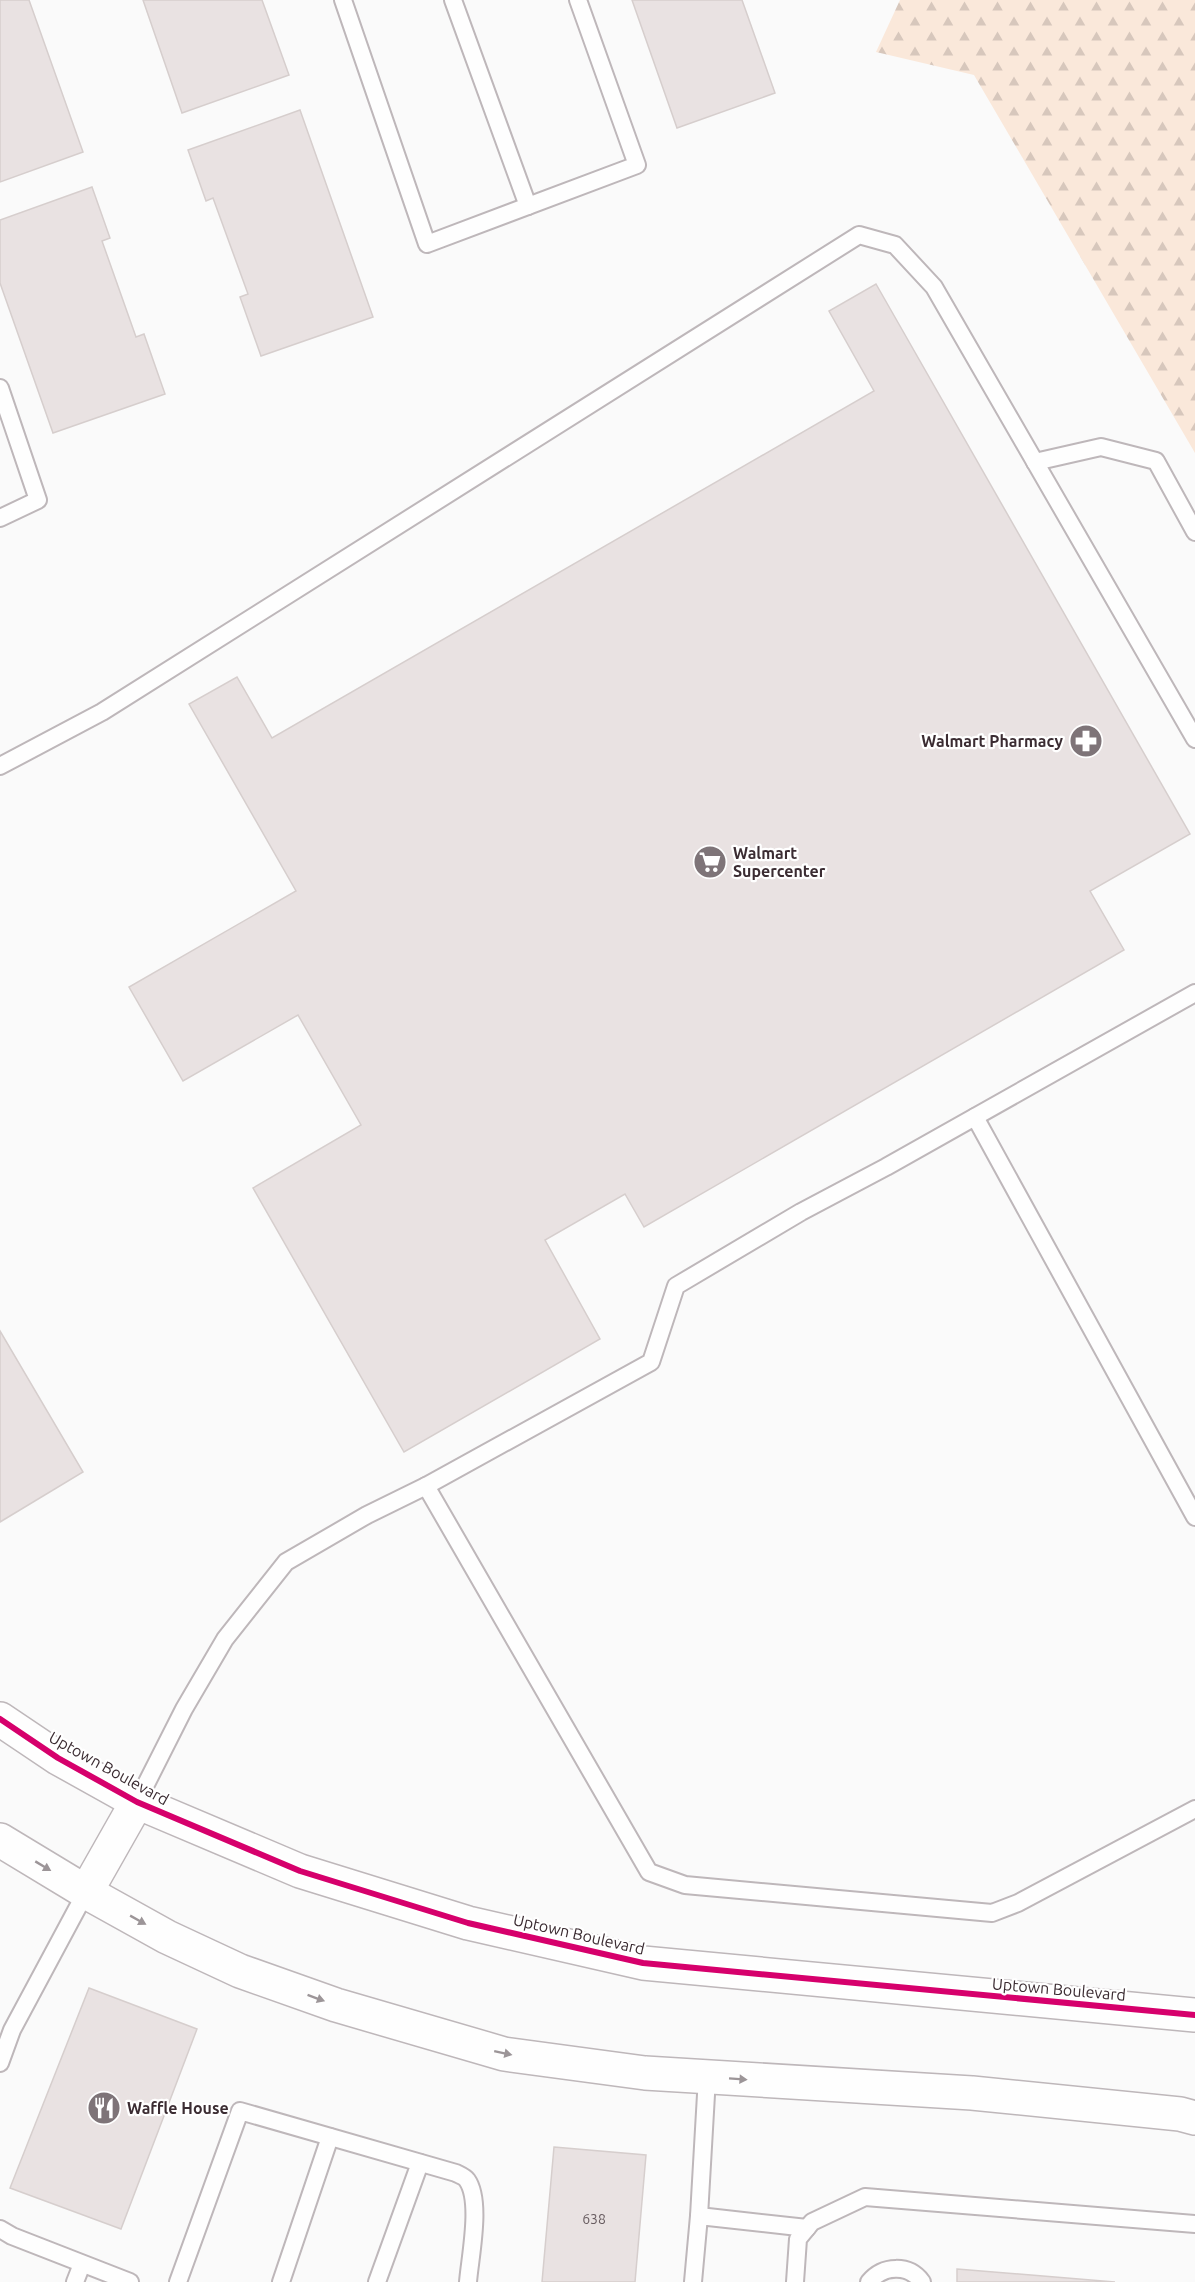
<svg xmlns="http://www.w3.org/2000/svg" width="1195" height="2282" font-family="Ubuntu,sans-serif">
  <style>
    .forest { fill: url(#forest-firs) }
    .building { fill: #e9e2e2; stroke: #d6cecd; stroke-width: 1.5 }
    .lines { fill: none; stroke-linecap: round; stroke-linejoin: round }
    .lane-casing { stroke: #beb7ba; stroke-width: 20 }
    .secondary-casing { stroke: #beb7ba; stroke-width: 36 }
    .lane { stroke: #fefefe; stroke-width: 16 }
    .secondary { stroke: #fefefe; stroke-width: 33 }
    .cycleway-casing { stroke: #fff; stroke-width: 10 }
    .cycleway { stroke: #d6006c; stroke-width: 6 }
    .oneway { fill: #9c9598 }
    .labels { text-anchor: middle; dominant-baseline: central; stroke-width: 4.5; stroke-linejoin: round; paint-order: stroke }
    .number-label { font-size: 14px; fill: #685c60 }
    .poi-label { font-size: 16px; font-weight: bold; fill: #3b2c32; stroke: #fff; text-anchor: start }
    .street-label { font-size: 16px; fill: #3b2c32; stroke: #fff }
  </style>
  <defs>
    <pattern id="forest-firs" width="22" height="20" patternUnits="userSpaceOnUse" patternTransform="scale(1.5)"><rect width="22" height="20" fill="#fae8da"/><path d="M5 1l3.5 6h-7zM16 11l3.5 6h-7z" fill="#d7c7bc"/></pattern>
  </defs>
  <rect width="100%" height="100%" fill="#fafafa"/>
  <!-- forest -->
  <path class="forest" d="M 900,0 L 1195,0 L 1195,453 L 974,75 L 876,52 Z"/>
  <!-- building -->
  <g class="building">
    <path d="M 0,0 L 29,0 L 83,152 L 0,182 Z"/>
    <path d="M 143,0 L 262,0 L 289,75 L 182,113 Z"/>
    <path d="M 632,0 L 742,0 L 775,93 L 677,128 Z"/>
    <path d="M 300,110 L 373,317 L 261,356 L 240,297 L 248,294 L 213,198 L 206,201 L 188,150 Z"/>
    <path d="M 92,187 L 110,238 L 102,241 L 136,337 L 144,334 L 165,394 L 53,433 L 0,283 L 0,220 Z"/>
    <path d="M 876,284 L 1190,834 L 1090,891 L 1124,950 L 644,1227 L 625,1194 L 545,1240 L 600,1339 L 404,1452 L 253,1188 L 361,1125 L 298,1015 L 183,1081 L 129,987 L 296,891 L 189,704 L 237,677 L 272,738 L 874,391 L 829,311 Z"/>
    <path d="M 0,1331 L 83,1472 L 0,1522 Z"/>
    <path d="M 89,1988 L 197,2029 L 121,2229 L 10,2188 Z"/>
    <path d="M 554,2147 L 646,2155 L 635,2282 L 542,2282 Z"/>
    <path d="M 957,2269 L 1115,2282 L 957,2282 Z"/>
  </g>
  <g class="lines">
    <defs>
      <g id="lane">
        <path d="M 343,0 L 427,244 L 637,165 L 578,0"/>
        <path d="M 453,0 L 528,206"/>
        <path d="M 0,388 L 38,500 L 0,518"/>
        <path d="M 1035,462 L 1101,447 L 1156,461 L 1195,532"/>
        <path d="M 0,766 L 102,712 L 859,235 L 895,245 L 934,287 L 1195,739"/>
        <path d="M 975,1117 L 1195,1517"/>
        <path d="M 426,1486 L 649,1872 L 685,1885 L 992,1913 L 1018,1903 L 1195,1809"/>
        <path d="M 137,1802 L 184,1709 L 225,1639 L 286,1562 L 367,1515 L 426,1486 L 651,1362 L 676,1286 L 801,1212 L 886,1167 L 1195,993"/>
        <path d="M 0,2063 L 12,2030 L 86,1892"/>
        <path d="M 699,2216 L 707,2077"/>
        <path d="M 0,2229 L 12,2236 L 130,2282"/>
        <path d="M 75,2282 L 82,2264"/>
        <path d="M 178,2282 L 240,2111 L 456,2173 C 460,2175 465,2177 467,2180 C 482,2201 470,2257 468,2282"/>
        <path d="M 281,2282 L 330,2137"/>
        <path d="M 377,2282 L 420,2163"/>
        <path d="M 693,2282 L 699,2216 L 807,2228"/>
        <path d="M 795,2282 L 798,2239 L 812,2222 L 865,2197 L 1195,2224"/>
        <path d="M 869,2282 C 883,2265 909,2264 922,2282"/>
      </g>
      <g id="secondary">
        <path d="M 0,1719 L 58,1758 L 137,1802 L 300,1871 L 468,1923 L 643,1963 L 1195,2015"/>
        <path d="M 0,1840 L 86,1892 L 167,1937 L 240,1971 L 336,2005 L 504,2054 L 645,2073 L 972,2093 L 1180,2114 L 1195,2118"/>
        <path d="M 86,1892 L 137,1802"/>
      </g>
    </defs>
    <!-- lane casing -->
    <use href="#lane" class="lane-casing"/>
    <!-- secondary casing -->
    <use href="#secondary" class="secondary-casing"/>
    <!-- lane -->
    <use href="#lane" class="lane"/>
    <!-- secondary -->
    <use href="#secondary" class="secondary"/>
    <defs>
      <path id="cycleway" d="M 0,1719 L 58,1758 L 137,1802 L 300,1871 L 468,1923 L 643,1963 L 1195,2015"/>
    </defs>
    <!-- cycleway casing -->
    <use href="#cycleway" class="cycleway-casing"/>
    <!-- cycleway -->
    <use href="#cycleway" class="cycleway"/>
  </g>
  <!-- one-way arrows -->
  <defs><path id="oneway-solid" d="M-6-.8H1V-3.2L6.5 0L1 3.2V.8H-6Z" transform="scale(1.5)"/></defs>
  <g class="oneway">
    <use href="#oneway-solid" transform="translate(43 1866) rotate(31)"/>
    <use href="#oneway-solid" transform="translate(138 1920) rotate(29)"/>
    <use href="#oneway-solid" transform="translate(316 1998) rotate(20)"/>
    <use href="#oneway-solid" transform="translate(503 2053) rotate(12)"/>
    <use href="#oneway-solid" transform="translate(738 2079) rotate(4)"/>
  </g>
  <!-- icons -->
  <defs>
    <symbol id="pharmacy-disc" viewBox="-11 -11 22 22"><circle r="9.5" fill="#7e7478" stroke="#fff"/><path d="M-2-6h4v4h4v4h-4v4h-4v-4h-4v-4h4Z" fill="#fff"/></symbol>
    <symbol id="supermarket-disc" viewBox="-11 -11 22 22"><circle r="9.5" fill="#7e7478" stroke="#fff"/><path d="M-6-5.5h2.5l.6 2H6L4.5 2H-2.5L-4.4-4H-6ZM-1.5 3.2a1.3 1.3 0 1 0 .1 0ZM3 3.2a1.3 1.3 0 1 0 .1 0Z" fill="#fff"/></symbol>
    <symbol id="restaurant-disc" viewBox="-11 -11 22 22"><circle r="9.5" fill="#7e7478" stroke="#fff"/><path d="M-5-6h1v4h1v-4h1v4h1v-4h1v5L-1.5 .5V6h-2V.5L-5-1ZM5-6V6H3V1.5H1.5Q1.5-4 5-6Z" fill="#fff"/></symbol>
  </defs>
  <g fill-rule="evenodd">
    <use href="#pharmacy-disc" x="1067" y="722" width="38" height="38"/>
    <use href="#supermarket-disc" x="691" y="843" width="38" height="38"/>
    <use href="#restaurant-disc" x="85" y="2089" width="38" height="38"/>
  </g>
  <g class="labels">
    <!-- number labels -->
    <g class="number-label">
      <text x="594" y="2219">638</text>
    </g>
    <!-- poi labels -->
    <g class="poi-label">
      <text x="1063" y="741" text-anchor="end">Walmart Pharmacy</text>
      <text x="733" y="853">Walmart<tspan x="733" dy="18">Supercenter</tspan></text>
      <text x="127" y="2108">Waffle House</text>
    </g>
    <!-- street labels -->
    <g class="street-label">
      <text transform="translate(109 1768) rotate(29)">Uptown Boulevard</text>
      <text transform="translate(579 1934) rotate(13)">Uptown Boulevard</text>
      <text transform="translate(1059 1989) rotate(5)">Uptown Boulevard</text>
    </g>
  </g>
</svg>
